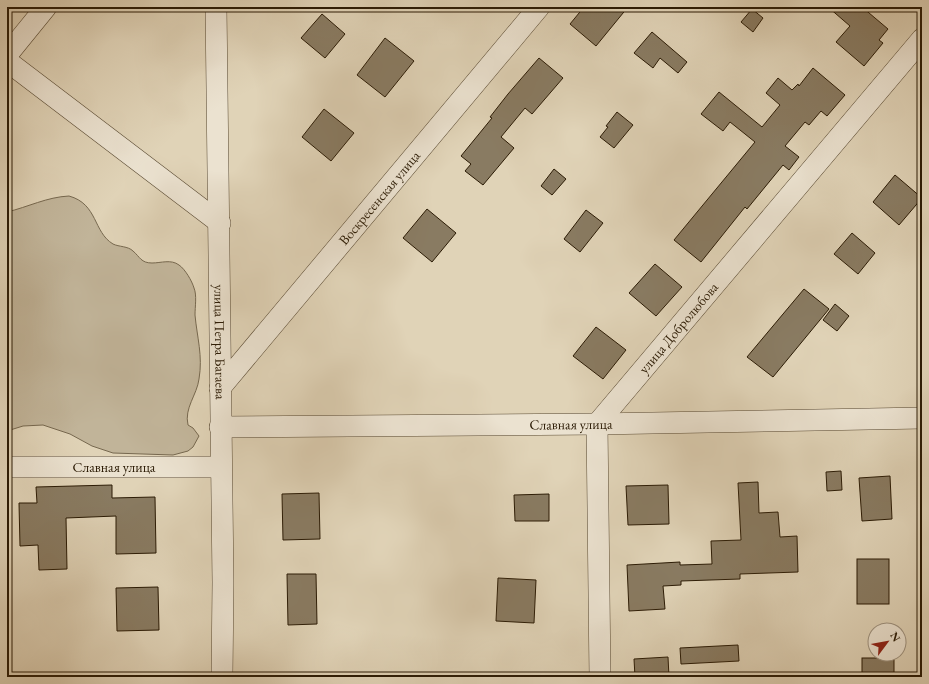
<svg xmlns="http://www.w3.org/2000/svg" width="929" height="684" font-family="'EB Garamond',serif">
  <style>
    .green { fill: #c1b499; stroke: #76684f }
    .building { fill: #897b62; stroke: #2b1b05 }
    .lines { fill: none; stroke-linecap: round; stroke-linejoin: round }
    .minor-casing { stroke: #584932; stroke-width: 22 }
    .minor { stroke: #ebe2d0; stroke-width: 21 }
    .labels { text-anchor: middle; dominant-baseline: central; stroke-width: 3.5; stroke-linejoin: round; paint-order: stroke }
    .street-label { font-size: 14px; fill: #2b1b05; stroke: #ebe2d0 }
  </style>
  <rect width="100%" height="100%" fill="#e0d3b7"/>
  <filter id="stains"><feTurbulence type="fractalNoise" baseFrequency=".005" numOctaves="4"/><feColorMatrix values="0 0 0 0 .2 0 0 0 0 .09 0 0 0 0 .02 0 0 0 .5 -.17"/></filter>
  <radialGradient id="worn" r=".72"><stop offset=".6" stop-color="#630" stop-opacity="0"/><stop offset="1" stop-color="#630" stop-opacity=".3"/></radialGradient>
  <!-- green -->
  <path class="green" d="M 69,196 C 98,204 93,232 113,244 C 119,247 128,246 133,251 C 140,257 141,263 152,263 C 161,263 171,259 179,265 C 185,269 192,281 194,288 C 197,295 195,307 195,315 C 197,337 203,356 199,379 C 197,395 184,408 188,425 L 193,428 L 199,436 L 193,447 L 188,451 L 173,455 L 113,453 L 92,446 L 70,434 L 43,425 L 23,426 L 7,431 L 7,212 C 28,207 47,197 69,196 Z"/>
  <!-- building -->
  <g class="building">
    <path d="M 584,7 L 628,7 L 596,46 L 570,24 Z"/>
    <path d="M 828,7 L 862,7 L 888,29 L 879,40 L 883,43 L 864,66 L 836,42 L 850,26 Z"/>
    <path d="M 752,9 L 763,18 L 753,32 L 741,22 Z"/>
    <path d="M 322,14 L 345,34 L 325,58 L 301,38 Z"/>
    <path d="M 652,32 L 687,62 L 678,73 L 660,58 L 653,68 L 634,53 Z"/>
    <path d="M 385,38 L 414,61 L 385,97 L 357,75 Z"/>
    <path d="M 539,58 L 563,78 L 532,114 L 525,108 L 501,137 L 514,148 L 483,185 L 465,171 L 471,164 L 461,156 L 492,118 L 490,117 L 508,94 Z"/>
    <path d="M 813,68 L 845,95 L 827,116 L 821,111 L 809,125 L 805,122 L 785,146 L 799,157 L 789,170 L 783,165 L 747,209 L 745,207 L 701,262 L 674,240 L 755,142 L 730,122 L 723,131 L 701,114 L 719,92 L 762,127 L 780,105 L 766,93 L 778,78 L 792,90 L 798,84 L 799,86 Z"/>
    <path d="M 324,109 L 354,133 L 331,161 L 302,137 Z"/>
    <path d="M 617,112 L 633,125 L 614,148 L 600,137 L 608,127 L 606,126 Z"/>
    <path d="M 554,169 L 566,179 L 552,195 L 541,186 Z"/>
    <path d="M 895,175 L 922,198 L 899,225 L 873,202 Z"/>
    <path d="M 427,209 L 456,233 L 432,262 L 403,238 Z"/>
    <path d="M 586,210 L 603,223 L 580,252 L 564,239 Z"/>
    <path d="M 852,233 L 875,253 L 858,274 L 834,254 Z"/>
    <path d="M 655,264 L 682,287 L 656,316 L 629,293 Z"/>
    <path d="M 804,289 L 829,309 L 773,377 L 747,357 Z"/>
    <path d="M 835,304 L 849,316 L 837,331 L 823,320 Z"/>
    <path d="M 596,327 L 626,350 L 603,379 L 573,356 Z"/>
    <path d="M 841,471 L 842,490 L 827,491 L 826,472 Z"/>
    <path d="M 890,476 L 892,519 L 862,521 L 859,478 Z"/>
    <path d="M 758,482 L 759,513 L 778,512 L 780,537 L 797,536 L 798,572 L 740,574 L 740,579 L 681,581 L 681,585 L 663,586 L 665,609 L 629,611 L 627,565 L 680,562 L 680,565 L 712,564 L 711,541 L 741,540 L 738,483 Z"/>
    <path d="M 112,485 L 112,498 L 155,497 L 156,553 L 116,554 L 116,516 L 66,518 L 67,569 L 39,570 L 38,545 L 20,546 L 19,503 L 37,503 L 36,487 Z"/>
    <path d="M 668,485 L 669,524 L 628,525 L 626,486 Z"/>
    <path d="M 319,493 L 320,539 L 283,540 L 282,494 Z"/>
    <path d="M 549,494 L 549,521 L 515,521 L 514,495 Z"/>
    <rect x="857" y="559" width="32" height="45"/>
    <path d="M 287,574 L 316,574 L 317,624 L 288,625 Z"/>
    <path d="M 498,578 L 536,580 L 534,623 L 496,621 Z"/>
    <path d="M 158,587 L 159,630 L 117,631 L 116,588 Z"/>
    <path d="M 738,645 L 739,661 L 681,664 L 680,648 Z"/>
    <path d="M 668,657 L 669,677 L 635,677 L 634,659 Z"/>
    <rect x="862" y="658" width="32" height="19"/>
  </g>
  <g class="lines">
    <defs>
      <g id="minor">
        <path id="s1" d="M 216,7 L 223,582 L 222,677"/>
        <path d="M 7,55 L 46,7"/>
        <path d="M 7,61 L 220,223"/>
        <path id="s2" d="M 220,388 L 539,7"/>
        <path id="s3" d="M 220,427 L 597,424 L 922,418"/>
        <path id="s4" d="M 7,467 L 221,467"/>
        <path id="s5" d="M 600,677 L 597,424 L 922,39"/>
      </g>
    </defs>
    <!-- minor casing -->
    <use href="#minor" class="minor-casing"/>
    <!-- minor -->
    <use href="#minor" class="minor"/>
  </g>
  <g class="labels">
    <!-- street labels -->
    <g class="street-label">
      <text stroke="none"><textPath href="#s2" startOffset="248">Воскресенская улица</textPath></text>
      <text stroke="none"><textPath href="#s5" startOffset="379">улица Добролюбова</textPath></text>
      <text stroke="none"><textPath href="#s1" startOffset="335">улица Петра Багаева</textPath></text>
      <text stroke="none"><textPath href="#s3" startOffset="351">Славная улица</textPath></text>
      <text stroke="none"><textPath href="#s4" startOffset="107">Славная улица</textPath></text>
    </g>
  </g>
  <!-- margin -->
  <rect width="929" height="684" fill="none" stroke="#e0d3b7" stroke-width="24"/>
  <rect x="8" y="8" width="913" height="668" fill="none" stroke="#2b1b05" stroke-width="2"/>
  <rect x="12" y="12" width="905" height="660" fill="none" stroke="#2b1b05"/>
  <!-- north arrow -->
  <g transform="translate(887 642) rotate(58)"><circle r="19" fill="#ebe2d0" stroke="#9e927f"/>
  <path d="M0-3L7 15L0 10L-7 15Z" fill="#8f2418"/>
  <text y="-6" font-size="11" font-weight="bold" text-anchor="middle" fill="#2b1b05">N</text>
  </g>
  <rect width="100%" height="100%" filter="url(#stains)"/>
  <rect width="100%" height="100%" fill="url(#worn)"/>
</svg>
